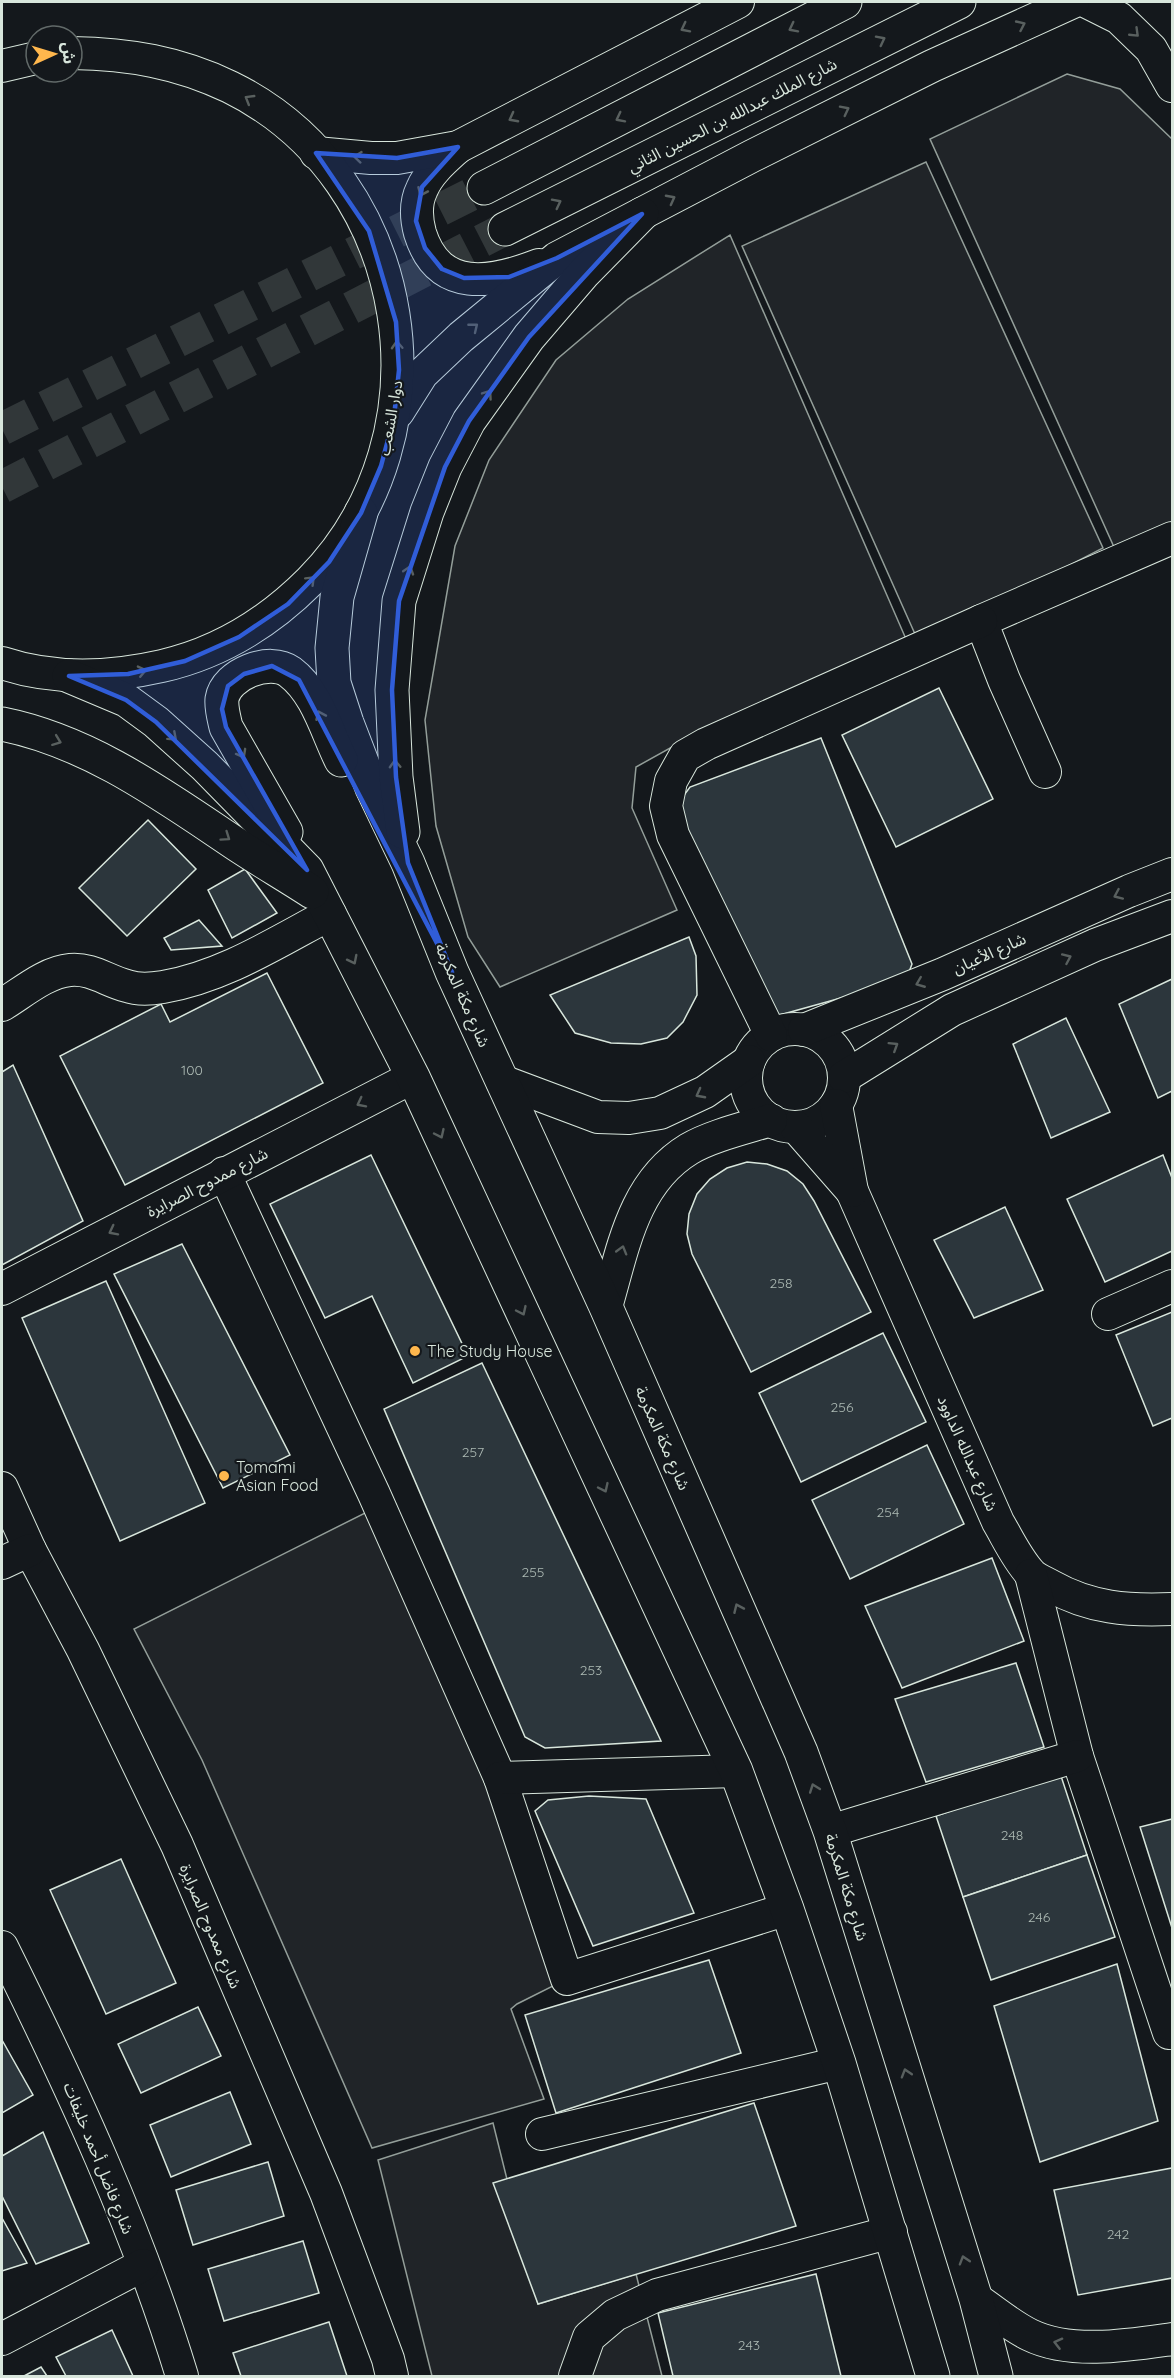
<svg xmlns="http://www.w3.org/2000/svg" width="1174" height="2378" font-family="Quicksand,'Noto Sans Arabic',sans-serif">
  <style>
    .green { fill: #202428; stroke: #939e99; stroke-width: 1.5 }
    .building { fill: #2c363c; stroke: #d8e6dc; stroke-width: 1.5 }
    .lines { fill: none; stroke-linecap: round; stroke-linejoin: round }
    .highway-tunnel { stroke: #313739; stroke-width: 33; stroke-dasharray: 33 16; stroke-linecap: butt }
    .minor-casing { stroke: #d8e6dc; stroke-width: 34 }
    .major-casing { stroke: #d8e6dc; stroke-width: 35 }
    .highway-casing { stroke: #d8e6dc; stroke-width: 35 }
    .minor { stroke: #14181c; stroke-width: 32 }
    .major { stroke: #14181c; stroke-width: 33 }
    .highway { stroke: #14181c; stroke-width: 33 }
    .oneway { stroke: #59605f }
    .marked { fill: #305dd8; fill-opacity: 0.2; stroke: #305dd8; stroke-width: 4.5; stroke-linejoin: round }
    .poi-dot { fill: #ffb74d; stroke: #14181c; stroke-width: 2 }
    .labels { text-anchor: middle; dominant-baseline: central; stroke-width: 4.5; stroke-linejoin: round; paint-order: stroke }
    .number-label { font-size: 14px; fill: #adbab4 }
    .street-label { font-size: 16px; fill: #d8e6dc; stroke: #14181c }
    .poi-label { font-size: 16px; fill: #d8e6dc; stroke: #14181c; text-anchor: start }
  </style>
  <rect width="100%" height="100%" fill="#14181c"/>
  <!-- green -->
  <g class="green">
    <path d="M 1067,74 L 1120,89 L 1172,139 L 1172,524 L 1114,547 L 930,139 Z"/>
    <path d="M 926,162 L 1103,548 L 919,643 L 742,246 Z"/>
    <path d="M 730,235 L 906,639 L 717,722 L 636,767 L 632,808 L 677,910 L 500,987 L 468,937 L 436,826 L 425,720 L 455,546 L 489,460 L 556,360 L 628,299 Z"/>
    <path d="M 379,1506 L 567,1979 L 517,2004 L 511,2009 L 544,2099 L 372,2148 L 202,1760 L 134,1629 Z"/>
    <path d="M 493,2123 L 538,2304 L 636,2274 L 662,2376 L 432,2376 L 378,2160 Z"/>
  </g>
  <!-- building -->
  <g class="building">
    <path d="M 939,688 L 993,799 L 896,847 L 842,735 Z"/>
    <path d="M 821,738 L 912,964 L 906,980 L 776,1016 L 676,806 L 690,787 Z"/>
    <path d="M 148,820 L 196,869 L 127,936 L 79,888 Z"/>
    <path d="M 245,869 L 277,913 L 232,938 L 208,890 Z"/>
    <path d="M 199,920 L 222,946 L 171,950 L 164,938 Z"/>
    <path d="M 689,937 L 696,956 L 697,995 L 683,1022 L 667,1038 L 641,1044 L 611,1043 L 575,1033 L 550,995 Z"/>
    <path d="M 267,973 L 323,1083 L 125,1185 L 60,1056 L 161,1004 L 170,1022 Z"/>
    <path d="M 1172,979 L 1172,1091 L 1158,1098 L 1119,1004 Z"/>
    <path d="M 1066,1018 L 1110,1112 L 1051,1138 L 1013,1044 Z"/>
    <path d="M 13,1065 L 83,1221 L 2,1265 L 2,1072 Z"/>
    <path d="M 371,1155 L 468,1356 L 413,1383 L 372,1296 L 325,1318 L 270,1204 Z"/>
    <path d="M 1163,1155 L 1172,1178 L 1172,1251 L 1105,1282 L 1067,1199 Z"/>
    <path d="M 747,1162 L 767,1164 L 787,1171 L 803,1184 L 814,1201 L 871,1312 L 751,1372 L 692,1254 L 687,1234 L 689,1214 L 697,1194 L 710,1179 L 727,1168 Z"/>
    <path d="M 1005,1207 L 1043,1290 L 974,1318 L 934,1240 Z"/>
    <path d="M 182,1244 L 290,1455 L 223,1488 L 114,1274 Z"/>
    <path d="M 106,1281 L 205,1503 L 120,1541 L 22,1318 Z"/>
    <path d="M 1172,1312 L 1172,1418 L 1153,1426 L 1116,1335 Z"/>
    <path d="M 883,1333 L 926,1422 L 801,1482 L 759,1393 Z"/>
    <path d="M 482,1363 L 661,1741 L 545,1748 L 525,1737 L 384,1409 Z"/>
    <path d="M 927,1445 L 964,1524 L 850,1579 L 812,1500 Z"/>
    <path d="M 992,1558 L 1024,1641 L 902,1688 L 865,1606 Z"/>
    <path d="M 1016,1663 L 1044,1747 L 926,1782 L 895,1699 Z"/>
    <path d="M 1060,1773 L 1087,1855 L 963,1897 L 936,1816 Z"/>
    <path d="M 589,1796 L 646,1799 L 694,1913 L 593,1946 L 535,1811 L 548,1800 Z"/>
    <path d="M 1172,1819 L 1172,1928 L 1140,1827 Z"/>
    <path d="M 1087,1855 L 1115,1937 L 991,1980 L 963,1897 Z"/>
    <path d="M 121,1859 L 176,1983 L 106,2014 L 50,1890 Z"/>
    <path d="M 709,1960 L 741,2053 L 556,2113 L 525,2015 Z"/>
    <path d="M 1117,1964 L 1158,2121 L 1040,2162 L 994,2006 Z"/>
    <path d="M 198,2007 L 221,2056 L 141,2093 L 118,2044 Z"/>
    <path d="M 2,2040 L 33,2095 L 2,2113 Z"/>
    <path d="M 230,2092 L 251,2144 L 171,2177 L 150,2125 Z"/>
    <path d="M 754,2103 L 796,2226 L 538,2304 L 493,2183 Z"/>
    <path d="M 43,2132 L 89,2243 L 36,2264 L 2,2196 L 2,2156 Z"/>
    <path d="M 268,2162 L 284,2216 L 193,2245 L 176,2190 Z"/>
    <path d="M 1172,2168 L 1172,2278 L 1078,2295 L 1054,2190 Z"/>
    <path d="M 2,2218 L 27,2263 L 2,2271 Z"/>
    <path d="M 303,2241 L 319,2293 L 224,2321 L 208,2269 Z"/>
    <path d="M 816,2274 L 841,2376 L 673,2376 L 658,2313 Z"/>
    <path d="M 329,2322 L 347,2376 L 241,2376 L 233,2353 Z"/>
    <path d="M 112,2330 L 133,2376 L 66,2376 L 56,2357 Z"/>
    <path d="M 41,2367 L 47,2376 L 24,2376 Z"/>
  </g>
  <g class="lines">
    <!-- highway-tunnel -->
    <g class="highway-tunnel">
      <path d="M 2,429 L 484,188"/>
      <path d="M 2,487 L 505,229"/>
    </g>
    <defs>
      <g id="minor">
        <path d="M 1087,2 L 1119,18 L 1151,49 L 1172,86"/>
        <path d="M 2,66 L 36,58"/>
        <path d="M 458,147 C 445,159 429,172 422,189 C 415,203 416,218 420,233 C 439,294 492,283 539,265"/>
        <path d="M 316,153 L 371,158 L 397,158 L 458,147 L 738,2"/>
        <path d="M 398,412 L 422,374 L 461,337 L 557,258 L 752,156 L 932,66 L 1073,2"/>
        <path d="M 2,663 C 53,680 109,678 162,666 C 219,653 269,622 310,581 C 454,436 415,178 230,87 C 178,62 129,54 72,53"/>
        <path d="M 1045,772 L 1004,680 L 981,621 L 1172,538"/>
        <path d="M 2,1005 C 22,993 46,972 70,970 C 92,968 107,981 127,986 C 138,990 151,989 163,987 C 223,977 277,942 330,914"/>
        <circle cx="795" cy="1078" r="49"/>
        <path d="M 804,1030 L 943,974 L 1129,891 L 1172,874"/>
        <path d="M 771,1035 L 673,835 L 666,806 L 671,781 L 685,756 L 706,744 L 981,621"/>
        <path d="M 844,1077 L 952,1010 L 1095,945 L 1172,916"/>
        <path d="M 502,1081 L 598,1117 L 629,1118 L 660,1113 L 705,1092 L 749,1061"/>
        <path d="M 836,1105 L 852,1191 L 998,1522 C 1008,1539 1017,1559 1031,1574 C 1036,1579 1044,1582 1051,1586 C 1090,1608 1128,1611 1172,1609"/>
        <path d="M 796,1127 L 852,1191"/>
        <path d="M 224,1173 L 374,1494 L 500,1778 L 567,1979 L 787,1909"/>
        <path d="M 2,1289 L 413,1077"/>
        <path d="M 606,1307 C 623,1249 633,1183 689,1149 C 711,1136 745,1128 771,1120"/>
        <path d="M 1108,1314 L 1172,1286"/>
        <path d="M 2,1488 L 30,1550 L 83,1650 L 177,1845 L 326,2193 L 388,2359 L 392,2376"/>
        <path d="M 2,1563 L 30,1550"/>
        <path d="M 1031,1575 L 1077,1756 L 1169,2033"/>
        <path d="M 500,1778 L 736,1771"/>
        <path d="M 830,1831 L 1077,1756"/>
        <path d="M 2,1947 C 71,2086 137,2228 182,2376"/>
        <path d="M 542,2134 L 839,2063"/>
        <path d="M 976,2299 C 994,2311 1011,2326 1030,2335 C 1071,2355 1130,2345 1172,2339"/>
        <path d="M 2,2339 L 143,2265"/>
        <path d="M 575,2376 L 589,2337 L 615,2315 L 657,2295 L 891,2232"/>
      </g>
      <g id="major">
        <path d="M 361,513 L 337,597 L 332,648 L 334,683 L 347,723 L 372,788 L 408,863 L 452,972 L 606,1307 L 801,1752 L 830,1831 L 976,2299 L 996,2376"/>
        <path d="M 69,676 L 126,700 L 156,722 L 205,766 L 307,870 L 413,1077 L 736,1771 L 787,1909 L 839,2063 L 933,2376"/>
        <path d="M 2,724 C 92,742 167,798 242,848 C 265,863 289,877 312,892"/>
        <path d="M 286,832 L 226,727 C 224,718 221,708 222,699 C 226,674 270,657 290,672 C 317,692 327,732 341,760"/>
        <path d="M 403,832 L 396,777 L 392,690 L 399,601 L 427,512 L 445,467 L 469,421 L 529,337 L 583,274 L 642,214"/>
      </g>
      <g id="highway">
        <path d="M 484,188 L 845,2"/>
        <path d="M 505,229 L 959,2"/>
      </g>
    </defs>
    <!-- minor casing -->
    <use href="#minor" class="minor-casing"/>
    <!-- major casing -->
    <use href="#major" class="major-casing"/>
    <!-- highway casing -->
    <use href="#highway" class="highway-casing"/>
    <!-- minor -->
    <use href="#minor" class="minor"/>
    <!-- major -->
    <use href="#major" class="major"/>
    <!-- highway -->
    <use href="#highway" class="highway"/>
  </g>
  <!-- one-way arrows -->
  <defs><path id="oneway-chevron" d="M-2-3.5L2.5 0L-2 3.5" fill="none" stroke-width="1.6" stroke-linecap="round" stroke-linejoin="round" transform="scale(1.5)"/></defs>
  <g class="oneway">
    <use href="#oneway-chevron" transform="translate(1021 25) rotate(-25)"/>
    <use href="#oneway-chevron" transform="translate(685 28) rotate(153)"/>
    <use href="#oneway-chevron" transform="translate(793 28) rotate(153)"/>
    <use href="#oneway-chevron" transform="translate(1135 33) rotate(44)"/>
    <use href="#oneway-chevron" transform="translate(881 40) rotate(-27)"/>
    <use href="#oneway-chevron" transform="translate(249 99) rotate(-149)"/>
    <use href="#oneway-chevron" transform="translate(845 110) rotate(-27)"/>
    <use href="#oneway-chevron" transform="translate(513 118) rotate(152)"/>
    <use href="#oneway-chevron" transform="translate(620 118) rotate(153)"/>
    <use href="#oneway-chevron" transform="translate(358 157) rotate(-174)"/>
    <use href="#oneway-chevron" transform="translate(422 192) rotate(114)"/>
    <use href="#oneway-chevron" transform="translate(671 199) rotate(-28)"/>
    <use href="#oneway-chevron" transform="translate(557 203) rotate(-27)"/>
    <use href="#oneway-chevron" transform="translate(474 327) rotate(-39)"/>
    <use href="#oneway-chevron" transform="translate(397 345) rotate(-93)"/>
    <use href="#oneway-chevron" transform="translate(488 394) rotate(-55)"/>
    <use href="#oneway-chevron" transform="translate(409 570) rotate(-72)"/>
    <use href="#oneway-chevron" transform="translate(311 580) rotate(-45)"/>
    <use href="#oneway-chevron" transform="translate(142 671) rotate(-13)"/>
    <use href="#oneway-chevron" transform="translate(320 715) rotate(-114)"/>
    <use href="#oneway-chevron" transform="translate(173 737) rotate(42)"/>
    <use href="#oneway-chevron" transform="translate(57 741) rotate(21)"/>
    <use href="#oneway-chevron" transform="translate(242 754) rotate(61)"/>
    <use href="#oneway-chevron" transform="translate(395 764) rotate(-92)"/>
    <use href="#oneway-chevron" transform="translate(226 837) rotate(35)"/>
    <use href="#oneway-chevron" transform="translate(1118 895) rotate(156)"/>
    <use href="#oneway-chevron" transform="translate(1067 958) rotate(-24)"/>
    <use href="#oneway-chevron" transform="translate(353 960) rotate(63)"/>
    <use href="#oneway-chevron" transform="translate(920 983) rotate(158)"/>
    <use href="#oneway-chevron" transform="translate(894 1046) rotate(-32)"/>
    <use href="#oneway-chevron" transform="translate(700 1094) rotate(152)"/>
    <use href="#oneway-chevron" transform="translate(361 1103) rotate(153)"/>
    <use href="#oneway-chevron" transform="translate(440 1134) rotate(65)"/>
    <use href="#oneway-chevron" transform="translate(113 1231) rotate(153)"/>
    <use href="#oneway-chevron" transform="translate(622 1250) rotate(-74)"/>
    <use href="#oneway-chevron" transform="translate(522 1311) rotate(65)"/>
    <use href="#oneway-chevron" transform="translate(604 1488) rotate(65)"/>
    <use href="#oneway-chevron" transform="translate(738 1608) rotate(-114)"/>
    <use href="#oneway-chevron" transform="translate(814 1788) rotate(-110)"/>
    <use href="#oneway-chevron" transform="translate(906 2073) rotate(-107)"/>
    <use href="#oneway-chevron" transform="translate(964 2260) rotate(-107)"/>
    <use href="#oneway-chevron" transform="translate(1058 2343) rotate(-166)"/>
  </g>
  <!-- marked area -->
  <path class="marked" d="M 458,147 L 422,187 L 416,221 L 425,248 L 442,269 L 464,278 L 509,277 L 557,258 L 642,214 L 529,337 L 469,421 L 445,467 L 399,601 L 392,690 L 396,777 L 408,863 L 452,972 L 299,680 L 272,666 L 244,674 L 228,686 L 222,709 L 226,727 L 307,870 L 156,722 L 126,700 L 69,676 L 128,674 L 185,661 L 239,637 L 288,604 L 329,562 L 361,513 L 381,466 L 394,417 L 399,370 L 396,322 L 369,231 L 316,153 L 397,158 Z"/>
  <!-- markers -->
  <g class="poi-dot">
    <circle cx="415" cy="1351" r="6"/>
    <circle cx="224" cy="1476" r="6"/>
  </g>
  <g class="labels">
    <!-- number labels -->
    <g class="number-label">
      <text x="192" y="1070">100</text>
      <text x="781" y="1283">258</text>
      <text x="842" y="1407">256</text>
      <text x="473" y="1452">257</text>
      <text x="888" y="1512">254</text>
      <text x="533" y="1572">255</text>
      <text x="591" y="1670">253</text>
      <text x="1012" y="1835">248</text>
      <text x="1039" y="1917">246</text>
      <text x="1118" y="2234">242</text>
      <text x="749" y="2345">243</text>
    </g>
    <!-- street labels -->
    <g class="street-label">
      <text transform="translate(732 115) rotate(-27)">شارع الملك عبدالله بن الحسين الثاني</text>
      <text transform="translate(390 418) rotate(-80)">دوار الشعب</text>
      <text transform="translate(989 953) rotate(-24)">شارع الأعيان</text>
      <text transform="translate(463 995) rotate(66)">شارع مكة المكرمة</text>
      <text transform="translate(207 1182) rotate(-27)">شارع ممدوح الصرايرة</text>
      <text transform="translate(663 1438) rotate(66)">شارع مكة المكرمة</text>
      <text transform="translate(968 1453) rotate(66)">شارع عبدالله الداوود</text>
      <text transform="translate(847 1887) rotate(73)">شارع مكة المكرمة</text>
      <text transform="translate(211 1926) rotate(67)">شارع ممدوح الصرايرة</text>
      <text transform="translate(99 2158) rotate(68)">شارع فاضل أحمد خليفات</text>
    </g>
    <!-- poi labels -->
    <g class="poi-label">
      <text x="427" y="1351">The Study House</text>
      <text x="236" y="1467">Tomami<tspan x="236" dy="18">Asian Food</tspan></text>
    </g>
  </g>
  <!-- border -->
  <rect width="1174" height="2378" fill="none" stroke="#d8e6dc" stroke-width="6"/>
  <!-- north arrow -->
  <g transform="translate(54 54) rotate(86)"><circle r="28" fill="#14181c" stroke="#626a69" stroke-width="1.5"/>
  <path d="M0-4.5L10 22L0 15L-10 22Z" fill="#ffb74d"/>
  <text y="-9" font-size="16" font-weight="bold" text-anchor="middle" fill="#d8e6dc">ش</text>
  </g>
</svg>
